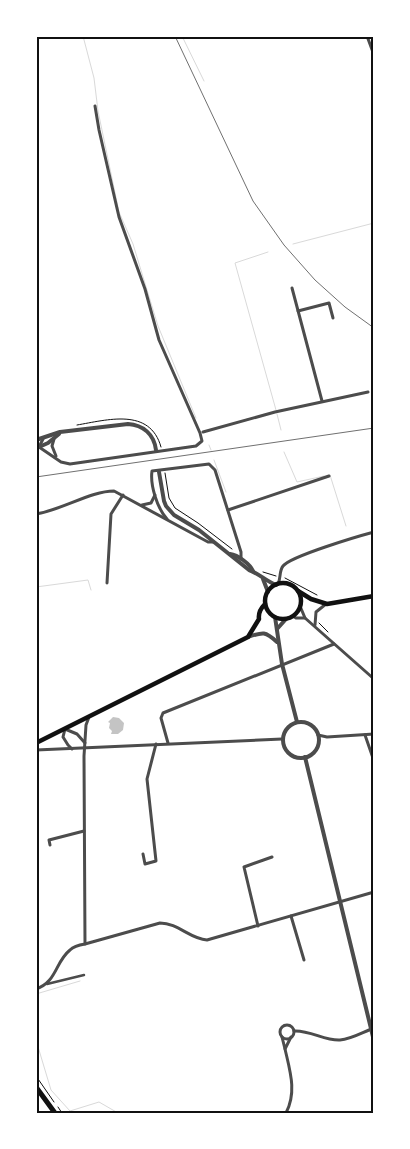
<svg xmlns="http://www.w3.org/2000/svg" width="410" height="1149" font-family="'Roboto Condensed',sans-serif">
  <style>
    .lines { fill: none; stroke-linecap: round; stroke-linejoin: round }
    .stream { stroke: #d9d9d9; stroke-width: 1 }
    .building { fill: #c4c4c4 }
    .path { stroke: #111; stroke-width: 1 }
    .pedestrian { stroke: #4c4c4c; stroke-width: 2.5 }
    .minor { stroke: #4c4c4c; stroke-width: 3 }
    .tertiary { stroke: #4c4c4c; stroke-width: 4 }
    .secondary { stroke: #111; stroke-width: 4.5 }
    .primary { stroke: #111; stroke-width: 5 }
    .rail { stroke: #707070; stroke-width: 1 }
    .neatline { fill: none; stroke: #111; stroke-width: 2 }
  </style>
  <rect width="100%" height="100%" fill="#fff"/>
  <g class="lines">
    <!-- stream -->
    <g class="stream">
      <path d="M 83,36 L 94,78 L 98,111 L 119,212 L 133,244 L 158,326 L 196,418"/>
      <path d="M 182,36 L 204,81"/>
      <path d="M 370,36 L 374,45"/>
      <path d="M 293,244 L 374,223"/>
      <path d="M 268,252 L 235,263 L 276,410"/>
      <path d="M 277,414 L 281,430"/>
      <path d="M 209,445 L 211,450"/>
      <path d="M 284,452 L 297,482 L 324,476"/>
      <path d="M 214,460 L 226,492"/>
      <path d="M 330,475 L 346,526"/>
      <path d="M 36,587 L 88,580 L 91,590"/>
      <path d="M 36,994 L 80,981"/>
      <path d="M 36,1040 L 51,1090 L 70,1111 L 99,1102 L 118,1113"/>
      <path d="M 206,1113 L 209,1113"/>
    </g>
  </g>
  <!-- building -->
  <path class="building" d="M 113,717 L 119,718 L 124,723 L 123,730 L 118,734 L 111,734 L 112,731 L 109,728 L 110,723 L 108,722 Z"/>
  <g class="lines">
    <!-- path -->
    <g class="path">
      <path d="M 77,425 C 107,420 150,407 161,447"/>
      <path d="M 165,473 L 169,498 L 175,508 L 198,523 L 232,549"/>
      <path d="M 263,572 L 276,576"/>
      <path d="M 285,578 L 317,595"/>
      <path d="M 319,623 L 328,632"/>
      <path d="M 36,1076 L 54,1102"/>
      <path d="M 58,1107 L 62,1113"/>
    </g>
    <!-- pedestrian -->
    <path class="pedestrian" d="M 47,984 L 84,975"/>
    <!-- minor -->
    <g class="minor">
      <path d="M 367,36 L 374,55"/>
      <path d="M 292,288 L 322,401"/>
      <path d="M 298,311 L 329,303 L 333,318"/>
      <path d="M 203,432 L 275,412 L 368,392"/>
      <path d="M 43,439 L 39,447 L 61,462 L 70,464 L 196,446 L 202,441 L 200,433 L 159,340 L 145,289 L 119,217 L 99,130 L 95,106"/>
      <path d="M 54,439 L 52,446 L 56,456"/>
      <path d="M 142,505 L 151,503 L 155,495"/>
      <path d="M 228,510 L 329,476"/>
      <path d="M 36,514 C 62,510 91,491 114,491 L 208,542 L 213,542"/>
      <path d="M 167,519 C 157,508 150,485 152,471 L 209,464 L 215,470 L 241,552 L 241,559"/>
      <path d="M 107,583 L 111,514 L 123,495"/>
      <path d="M 278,584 C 281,578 279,571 283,566 C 291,556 359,536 374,532"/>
      <path d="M 300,606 L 305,618 L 374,679"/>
      <path d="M 293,616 L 296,618 L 305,618"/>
      <path d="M 315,625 L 316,612 L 326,604"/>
      <path d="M 318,735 L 327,737 L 374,734"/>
      <path d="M 365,735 L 374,761"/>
      <path d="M 168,743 L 161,718 L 163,713 L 334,644"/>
      <path d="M 72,749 L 68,745 L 63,737 L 65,729 L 77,734 L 85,743"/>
      <path d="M 36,750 L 282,739"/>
      <path d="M 50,845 L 49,840 L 84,831"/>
      <path d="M 143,854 L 145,864 L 156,861 L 147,779 L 156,744"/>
      <path d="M 291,916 L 304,960"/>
      <path d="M 258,926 L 244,867 L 272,857"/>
      <path d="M 85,944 L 84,756 L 86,725 L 89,717"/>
      <path d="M 36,989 C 57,982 55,962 70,950 C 74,946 79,945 85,944 L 160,923 C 178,923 190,939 207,940 L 374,892"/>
      <circle cx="287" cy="1032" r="7"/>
      <path d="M 294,1031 C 310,1030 325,1041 340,1040 C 352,1039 363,1032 374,1028"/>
      <path d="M 282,1037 L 285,1049 L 291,1037"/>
      <path d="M 285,1049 C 290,1071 297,1092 286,1113"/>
    </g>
    <!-- tertiary -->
    <g class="tertiary">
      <path d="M 36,440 L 60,432 L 128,424 C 143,425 154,434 156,450"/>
      <path d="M 36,445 L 39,447 L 48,443 L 59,434"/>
      <path d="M 159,472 L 164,501 L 166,506 L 174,515 L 199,530 L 249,570 C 258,573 266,581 276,585"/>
      <path d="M 230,554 C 238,555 250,564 253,571"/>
      <path d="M 263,579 L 268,592"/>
      <path d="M 275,617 L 282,664 L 297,722"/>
      <path d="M 277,629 L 286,619"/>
      <path d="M 248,637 C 263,632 265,631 277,642"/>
      <circle cx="301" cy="740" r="18"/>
      <path d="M 305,757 L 374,1041"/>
    </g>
    <!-- secondary -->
    <g class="secondary">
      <circle cx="283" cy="601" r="18"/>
      <path d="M 298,591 L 311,599 L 327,604 L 374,596"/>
      <path d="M 36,743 L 248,637 L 259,619 C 258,612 261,608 265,604"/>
    </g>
    <!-- primary -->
    <path class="primary" d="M 36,1087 L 55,1113"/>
    <!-- rail -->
    <g class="rail">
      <path d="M 175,36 L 253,201 L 284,245 L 315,280 L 345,307 L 374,328"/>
      <path d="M 36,477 L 374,428"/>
    </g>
  </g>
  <!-- border -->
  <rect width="410" height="1149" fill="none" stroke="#ffffff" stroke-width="75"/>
  <rect x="38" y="38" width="334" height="1074" class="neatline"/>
</svg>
